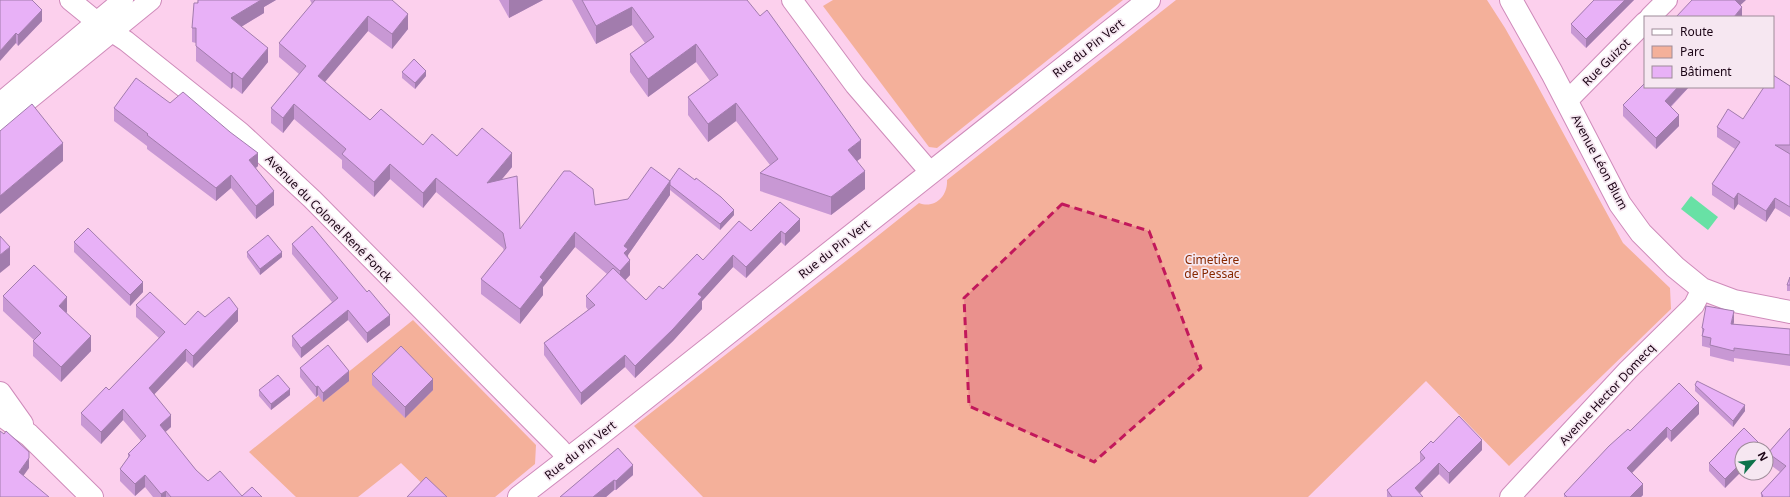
<svg xmlns="http://www.w3.org/2000/svg" width="1790" height="497" font-family="'Noto Sans',sans-serif">
  <style>
    .green { fill: #f4b09a }
    .water { fill: #68e1a5 }
    .lines { fill: none; stroke-linecap: round; stroke-linejoin: round }
    .minor-casing { stroke: #cf8bba; stroke-width: 22 }
    .tertiary-casing { stroke: #cf8bba; stroke-width: 24 }
    .secondary-casing { stroke: #cf8bba; stroke-width: 24 }
    .minor { stroke: #fff; stroke-width: 20 }
    .tertiary { stroke: #fff; stroke-width: 22 }
    .secondary { stroke: #fff; stroke-width: 22 }
    .wall { fill: #c898d4 }
    .shaded-wall { fill: #a27cad }
    .building { fill: #e8b1f7; stroke: #a27cad }
    .marked { fill: #c2185b; fill-opacity: 0.2; stroke: #c2185b; stroke-width: 3; stroke-dasharray: 8 5; stroke-linejoin: round }
    .labels { text-anchor: middle; dominant-baseline: central; stroke-width: 3.5; stroke-linejoin: round; paint-order: stroke }
    .street-label { font-size: 12px; fill: #1b0415; stroke: #f6e7f1 }
    .park-label { font-size: 12px; fill: #872800; stroke: #f6e7f1 }
  </style>
  <rect width="100%" height="100%" fill="#fcd0ed"/>
  <!-- green -->
  <g class="green">
    <path d="M 833,0 L 1123,0 L 937,148 L 929,147 L 823,6 Z"/>
    <path d="M 1176,0 L 1487,0 L 1505,28 L 1530,72 L 1623,243 L 1670,288 L 1671,309 L 1509,466 L 1426,381 L 1308,497 L 703,497 L 634,426 L 860,250 L 919,203 C 935,209 948,196 947,180 Z"/>
    <path d="M 413,320 L 536,445 L 535,464 L 495,497 L 436,497 L 401,463 L 358,497 L 296,497 L 249,452 Z"/>
  </g>
  <!-- water -->
  <path class="water" d="M 1691,196 L 1718,217 L 1708,230 L 1681,209 Z"/>
  <g class="lines">
    <defs>
      <g id="minor">
        <path d="M 70,0 L 97,22 L 126,41 L 240,132 L 312,199 L 560,449 L 567,459"/>
        <path d="M 792,0 L 855,85 L 930,172"/>
        <path d="M 1650,17 L 1667,0"/>
        <path d="M 1567,101 L 1645,22"/>
        <path d="M 0,103 L 123,0"/>
        <path d="M 0,123 L 151,0"/>
        <path d="M 1510,497 L 1628,370 L 1694,305 L 1702,289"/>
      </g>
      <g id="tertiary">
        <path d="M 1511,0 L 1552,73 L 1620,204 L 1641,233 L 1675,267 L 1702,289 L 1734,301 L 1790,312"/>
        <path d="M 519,497 L 598,436 L 1149,0"/>
      </g>
      <g id="secondary">
        <path d="M 0,393 L 22,424"/>
        <path d="M 0,414 L 29,435 L 92,497"/>
      </g>
    </defs>
    <!-- minor casing -->
    <use href="#minor" class="minor-casing"/>
    <!-- tertiary casing -->
    <use href="#tertiary" class="tertiary-casing"/>
    <!-- secondary casing -->
    <use href="#secondary" class="secondary-casing"/>
    <!-- minor -->
    <use href="#minor" class="minor"/>
    <!-- tertiary -->
    <use href="#tertiary" class="tertiary"/>
    <!-- secondary -->
    <use href="#secondary" class="secondary"/>
  </g>
  <!-- wall -->
  <g class="wall">
    <path d="M 0,0 L 42,21 L 18,46 L 16,43 Z"/>
    <path d="M 198,0 L 276,0 L 264,7 L 264,13 L 241,27 L 268,62 L 242,94 L 233,87 L 231,89 L 196,61 L 196,43 L 192,42 L 192,28 Z"/>
    <path d="M 310,0 L 392,0 L 408,29 L 392,49 L 368,31 L 325,82 L 370,120 L 423,145 L 457,156 L 512,167 L 502,179 L 520,229 L 595,205 L 628,199 L 670,181 L 734,215 L 720,230 L 670,190 L 670,195 L 628,255 L 630,275 L 625,280 L 646,300 L 663,289 L 703,260 L 751,231 L 800,231 L 785,246 L 781,242 L 746,278 L 733,267 L 702,301 L 702,309 L 673,341 L 635,378 L 625,367 L 581,405 L 544,355 L 544,343 L 588,310 L 586,307 L 586,296 L 607,274 L 575,247 L 543,287 L 543,295 L 520,324 L 481,294 L 481,279 L 504,251 L 503,248 L 436,192 L 423,208 L 390,179 L 374,197 L 342,168 L 342,160 L 294,119 L 283,133 L 271,123 L 271,108 L 299,74 L 279,57 L 279,43 L 312,4 Z"/>
    <path d="M 499,0 L 543,0 L 509,18 Z"/>
    <path d="M 572,0 L 747,0 L 861,158 L 857,161 L 865,189 L 831,215 L 760,191 L 760,173 L 770,165 L 736,121 L 708,142 L 688,115 L 688,97 L 710,81 L 696,62 L 648,97 L 630,72 L 630,54 L 645,43 L 632,25 L 596,44 Z"/>
    <path d="M 1594,0 L 1634,0 L 1586,48 L 1571,33 L 1571,24 Z"/>
    <path d="M 402,72 L 426,76 L 415,89 L 402,78 Z"/>
    <path d="M 1790,86 L 1790,217 L 1775,208 L 1766,222 L 1738,204 L 1734,210 L 1712,195 L 1712,184 L 1735,149 L 1717,137 L 1717,127 L 1743,119 Z"/>
    <path d="M 1645,87 L 1689,87 L 1671,107 L 1679,126 L 1656,149 L 1623,116 L 1623,105 Z"/>
    <path d="M 170,103 L 258,166 L 256,168 L 274,205 L 256,219 L 231,188 L 216,201 L 147,149 L 147,146 L 114,121 L 114,108 Z"/>
    <path d="M 74,242 L 143,292 L 130,306 L 74,252 Z"/>
    <path d="M 292,244 L 367,292 L 390,325 L 367,343 L 348,320 L 301,358 L 292,346 L 292,336 L 332,302 L 292,254 Z"/>
    <path d="M 247,252 L 282,257 L 260,275 L 247,257 Z"/>
    <path d="M 1790,277 L 1790,291 L 1787,291 L 1787,285 Z"/>
    <path d="M 3,296 L 67,312 L 66,313 L 91,351 L 61,382 L 33,356 L 33,341 L 34,340 L 3,311 Z"/>
    <path d="M 136,305 L 185,325 L 205,317 L 238,321 L 193,368 L 186,361 L 154,394 L 171,427 L 165,432 L 196,470 L 208,481 L 242,496 L 262,497 L 153,497 L 145,487 L 135,496 L 120,481 L 120,469 L 128,458 L 128,454 L 141,441 L 123,420 L 101,444 L 81,425 L 81,413 L 109,390 L 159,338 L 136,317 Z"/>
    <path d="M 1734,322 L 1733,324 L 1790,329 L 1790,366 L 1734,358 L 1734,362 L 1710,356 L 1710,348 L 1702,346 L 1702,328 Z"/>
    <path d="M 300,368 L 349,381 L 323,402 L 318,395 L 316,397 L 300,377 Z"/>
    <path d="M 372,374 L 433,390 L 405,418 L 372,385 Z"/>
    <path d="M 1695,385 L 1745,411 L 1733,427 L 1695,391 Z"/>
    <path d="M 259,390 L 290,395 L 271,410 L 259,396 Z"/>
    <path d="M 1699,414 L 1671,442 L 1667,437 L 1632,473 L 1643,495 L 1641,497 L 1564,497 L 1564,494 L 1630,431 Z"/>
    <path d="M 1790,428 L 1790,497 L 1761,497 L 1761,493 L 1780,472 L 1768,463 L 1768,453 Z"/>
    <path d="M 1433,443 L 1482,450 L 1449,484 L 1439,474 L 1420,493 L 1423,497 L 1387,497 L 1387,490 L 1420,463 L 1420,452 Z"/>
    <path d="M 618,448 L 633,475 L 616,490 L 614,490 L 606,497 L 560,497 Z"/>
    <path d="M 1760,449 L 1725,488 L 1709,471 L 1709,463 Z"/>
  </g>
  <!-- shaded-wall -->
  <g class="shaded-wall">
    <path d="M 261,0 L 276,0 L 264,7 L 264,13 L 231,33 L 231,18 Z"/>
    <path d="M 509,0 L 543,0 L 509,18 Z"/>
    <path d="M 1625,0 L 1634,0 L 1586,48 L 1586,39 Z"/>
    <path d="M 1734,0 L 1746,0 L 1734,11 Z"/>
    <path d="M 632,7 L 632,25 L 596,44 L 596,26 Z"/>
    <path d="M 1742,7 L 1742,17 L 1734,17 Z"/>
    <path d="M 42,10 L 42,21 L 18,46 L 18,35 Z"/>
    <path d="M 408,14 L 408,29 L 392,49 L 392,34 Z"/>
    <path d="M 368,16 L 368,31 L 318,90 L 318,76 Z"/>
    <path d="M 16,33 L 16,43 L 0,61 L 0,51 Z"/>
    <path d="M 696,44 L 696,62 L 648,97 L 648,79 Z"/>
    <path d="M 268,48 L 268,62 L 242,94 L 242,79 Z"/>
    <path d="M 426,71 L 426,76 L 415,89 L 415,83 Z"/>
    <path d="M 233,72 L 233,87 L 231,89 L 231,74 Z"/>
    <path d="M 1678,87 L 1689,87 L 1665,112 L 1665,101 Z"/>
    <path d="M 736,103 L 736,121 L 708,142 L 708,124 Z"/>
    <path d="M 294,104 L 294,119 L 283,133 L 283,118 Z"/>
    <path d="M 1679,115 L 1679,126 L 1656,149 L 1656,138 Z"/>
    <path d="M 861,140 L 861,158 L 848,168 L 848,150 Z"/>
    <path d="M 63,143 L 63,161 L 0,214 L 0,196 Z"/>
    <path d="M 258,153 L 258,166 L 249,173 L 249,160 Z"/>
    <path d="M 512,153 L 512,167 L 487,197 L 487,183 Z"/>
    <path d="M 390,164 L 390,179 L 374,197 L 374,182 Z"/>
    <path d="M 865,171 L 865,189 L 831,215 L 831,197 Z"/>
    <path d="M 231,175 L 231,188 L 216,201 L 216,188 Z"/>
    <path d="M 436,178 L 436,192 L 423,208 L 423,193 Z"/>
    <path d="M 670,181 L 670,195 L 628,255 L 628,263 L 630,260 L 630,275 L 620,286 L 620,271 L 624,246 Z"/>
    <path d="M 274,191 L 274,205 L 256,219 L 256,206 Z"/>
    <path d="M 1738,193 L 1738,204 L 1734,210 L 1734,199 Z"/>
    <path d="M 1775,198 L 1775,208 L 1766,222 L 1766,211 Z"/>
    <path d="M 734,210 L 734,215 L 720,230 L 720,224 Z"/>
    <path d="M 800,219 L 800,231 L 785,246 L 785,234 Z"/>
    <path d="M 781,231 L 781,242 L 746,278 L 746,267 Z"/>
    <path d="M 575,232 L 575,247 L 543,287 L 543,295 L 520,324 L 520,309 L 540,277 Z"/>
    <path d="M 10,247 L 10,265 L 0,273 L 0,255 Z"/>
    <path d="M 282,252 L 282,257 L 260,275 L 260,269 Z"/>
    <path d="M 733,255 L 733,267 L 702,301 L 702,309 L 673,341 L 635,378 L 635,366 L 698,294 Z"/>
    <path d="M 143,282 L 143,292 L 130,306 L 130,295 Z"/>
    <path d="M 67,297 L 67,312 L 59,320 L 59,306 Z"/>
    <path d="M 238,309 L 238,321 L 193,368 L 193,356 Z"/>
    <path d="M 348,310 L 348,320 L 301,358 L 301,348 Z"/>
    <path d="M 1734,311 L 1734,322 L 1731,334 L 1731,324 Z"/>
    <path d="M 390,315 L 390,325 L 367,343 L 367,333 Z"/>
    <path d="M 91,336 L 91,351 L 61,382 L 61,367 Z"/>
    <path d="M 186,349 L 186,361 L 149,400 L 149,388 Z"/>
    <path d="M 625,355 L 625,367 L 581,405 L 581,393 Z"/>
    <path d="M 349,371 L 349,381 L 323,402 L 323,393 Z"/>
    <path d="M 433,379 L 433,390 L 405,418 L 405,407 Z"/>
    <path d="M 318,386 L 318,395 L 316,397 L 316,387 Z"/>
    <path d="M 290,389 L 290,395 L 271,410 L 271,404 Z"/>
    <path d="M 1699,403 L 1699,414 L 1671,442 L 1671,431 Z"/>
    <path d="M 1745,405 L 1745,411 L 1733,427 L 1733,421 Z"/>
    <path d="M 123,409 L 123,420 L 101,444 L 101,432 Z"/>
    <path d="M 171,415 L 171,427 L 160,437 L 160,425 Z"/>
    <path d="M 1667,427 L 1667,437 L 1627,478 L 1627,468 Z"/>
    <path d="M 1482,440 L 1482,450 L 1449,484 L 1449,473 Z"/>
    <path d="M 1760,444 L 1760,449 L 1755,449 Z"/>
    <path d="M 29,458 L 29,468 L 19,482 L 19,472 Z"/>
    <path d="M 1742,462 L 1742,471 L 1725,488 L 1725,479 Z"/>
    <path d="M 1439,463 L 1439,474 L 1416,497 L 1415,488 Z"/>
    <path d="M 633,465 L 633,475 L 616,490 L 616,481 Z"/>
    <path d="M 145,475 L 145,487 L 135,496 L 135,484 Z"/>
    <path d="M 614,480 L 614,490 L 606,497 L 593,497 Z"/>
    <path d="M 1643,484 L 1643,495 L 1641,497 L 1630,497 Z"/>
    <path d="M 166,491 L 166,497 L 161,497 L 161,494 Z"/>
  </g>
  <!-- building -->
  <g class="building">
    <path d="M 0,0 L 32,0 L 42,10 L 18,35 L 16,33 L 0,51 Z"/>
    <path d="M 198,0 L 261,0 L 231,18 L 268,48 L 242,79 L 233,72 L 231,74 L 196,46 L 196,28 L 192,28 L 194,3 L 198,3 Z"/>
    <path d="M 315,0 L 392,0 L 408,14 L 392,34 L 368,16 L 318,76 L 370,120 L 381,109 L 423,145 L 432,134 L 457,156 L 482,128 L 512,153 L 487,183 L 517,176 L 520,229 L 564,171 L 570,171 L 593,189 L 595,205 L 628,199 L 651,167 L 670,181 L 624,246 L 628,249 L 624,253 L 630,260 L 620,271 L 575,232 L 540,277 L 543,280 L 520,309 L 481,279 L 506,248 L 503,233 L 436,178 L 423,193 L 390,164 L 374,182 L 342,154 L 346,149 L 294,104 L 283,118 L 271,108 L 306,66 L 279,43 Z"/>
    <path d="M 582,0 L 747,0 L 760,16 L 767,10 L 861,140 L 848,150 L 865,171 L 831,197 L 760,173 L 778,159 L 736,103 L 708,124 L 688,97 L 718,75 L 696,44 L 648,79 L 630,54 L 654,37 L 632,7 L 596,26 Z"/>
    <path d="M 1594,0 L 1625,0 L 1586,39 L 1571,24 Z"/>
    <path d="M 1692,0 L 1735,0 L 1742,7 L 1734,17 L 1676,17 Z"/>
    <path d="M 414,59 L 426,71 L 415,83 L 402,72 Z"/>
    <path d="M 1773,75 L 1790,86 L 1790,145 L 1775,145 L 1790,154 L 1790,207 L 1775,198 L 1766,211 L 1738,193 L 1734,199 L 1712,184 L 1740,142 L 1717,127 L 1728,109 L 1743,119 L 1764,87 L 1773,87 Z"/>
    <path d="M 136,78 L 170,103 L 183,92 L 230,132 L 258,153 L 249,160 L 274,191 L 256,206 L 231,175 L 216,188 L 147,135 L 148,134 L 114,108 Z"/>
    <path d="M 1645,83 L 1645,87 L 1678,87 L 1665,101 L 1679,115 L 1656,138 L 1623,105 Z"/>
    <path d="M 32,104 L 63,143 L 0,196 L 0,131 Z"/>
    <path d="M 679,168 L 695,180 L 696,178 L 721,197 L 734,210 L 720,224 L 670,185 L 670,181 Z"/>
    <path d="M 780,202 L 800,219 L 785,234 L 781,231 L 746,267 L 733,255 L 698,294 L 702,297 L 673,329 L 635,366 L 625,355 L 581,393 L 544,343 L 595,305 L 586,296 L 613,268 L 646,300 L 659,286 L 663,289 L 697,254 L 703,260 L 739,221 L 751,231 Z"/>
    <path d="M 312,226 L 367,292 L 369,290 L 390,315 L 367,333 L 348,310 L 301,348 L 292,336 L 338,298 L 292,244 Z"/>
    <path d="M 88,228 L 143,282 L 130,295 L 74,242 Z"/>
    <path d="M 268,235 L 282,252 L 260,269 L 247,252 Z"/>
    <path d="M 0,236 L 10,247 L 0,255 Z"/>
    <path d="M 34,265 L 67,297 L 59,306 L 91,336 L 61,367 L 33,341 L 41,333 L 3,296 Z"/>
    <path d="M 1790,277 L 1790,285 L 1787,285 Z"/>
    <path d="M 150,292 L 185,325 L 198,311 L 205,317 L 229,297 L 238,309 L 193,356 L 186,349 L 149,388 L 171,415 L 160,425 L 196,470 L 208,481 L 220,471 L 242,496 L 252,487 L 262,497 L 171,497 L 166,491 L 161,494 L 145,475 L 135,484 L 120,469 L 130,455 L 128,454 L 146,436 L 123,409 L 101,432 L 81,413 L 106,387 L 109,390 L 165,332 L 136,305 Z"/>
    <path d="M 1706,306 L 1734,311 L 1731,324 L 1790,329 L 1790,355 L 1734,348 L 1734,351 L 1710,345 L 1711,338 L 1702,336 L 1704,329 L 1702,328 Z"/>
    <path d="M 328,345 L 349,371 L 323,393 L 318,386 L 316,387 L 300,368 Z"/>
    <path d="M 401,346 L 433,379 L 405,407 L 372,374 Z"/>
    <path d="M 278,375 L 290,389 L 271,404 L 259,390 Z"/>
    <path d="M 1697,381 L 1745,405 L 1733,421 L 1695,385 Z"/>
    <path d="M 1679,383 L 1699,403 L 1671,431 L 1667,427 L 1627,468 L 1643,484 L 1630,497 L 1567,497 L 1564,494 L 1609,446 L 1628,429 L 1630,431 Z"/>
    <path d="M 1459,416 L 1482,440 L 1449,473 L 1439,463 L 1415,488 L 1423,497 L 1392,497 L 1387,490 L 1425,458 L 1420,452 L 1431,441 L 1433,443 Z"/>
    <path d="M 1744,428 L 1760,444 L 1755,449 L 1742,449 L 1742,462 L 1725,479 L 1709,463 Z"/>
    <path d="M 1790,428 L 1790,497 L 1762,497 L 1763,496 L 1761,493 L 1786,466 L 1768,453 Z"/>
    <path d="M 0,431 L 4,434 L 6,431 L 29,452 L 29,458 L 19,472 L 49,497 L 0,497 Z"/>
    <path d="M 618,448 L 633,465 L 616,481 L 614,480 L 593,497 L 560,497 Z"/>
    <path d="M 426,477 L 447,497 L 407,497 Z"/>
  </g>
  <!-- marked area -->
  <path class="marked" d="M 1062,204 L 1149,231 L 1201,368 L 1094,462 L 969,406 L 964,298 Z"/>
  <g class="labels">
    <!-- street labels -->
    <g class="street-label">
      <text transform="translate(1088 48) rotate(-38)">Rue du Pin Vert</text>
      <text transform="translate(1606 62) rotate(-45)">Rue Guizot</text>
      <text transform="translate(1600 162) rotate(62)">Avenue Léon Blum</text>
      <text transform="translate(329 218) rotate(45)">Avenue du Colonel René Fonck</text>
      <text transform="translate(834 249) rotate(-38)">Rue du Pin Vert</text>
      <text transform="translate(1607 394) rotate(-47)">Avenue Hector Domecq</text>
      <text transform="translate(580 450) rotate(-38)">Rue du Pin Vert</text>
    </g>
    <!-- park labels -->
    <g class="park-label">
      <text x="1212" y="259">Cimetière<tspan x="1212" dy="14">de Pessac</tspan></text>
    </g>
  </g>
  <!-- legend -->
  <rect x="1644" y="16" width="130" height="72" fill="#f6e7f1" stroke="#9e8c99"/>
  <rect x="1652" y="29" width="20" height="6" fill="#ffffff" stroke="#9e8c99"/>
  <text x="1680" y="36" font-size="12" fill="#1b0415">Route</text>
  <rect x="1652" y="46" width="20" height="12" fill="#f4b09a" stroke="#9e8c99"/>
  <text x="1680" y="56" font-size="12" fill="#1b0415">Parc</text>
  <rect x="1652" y="66" width="20" height="12" fill="#e8b1f7" stroke="#9e8c99"/>
  <text x="1680" y="76" font-size="12" fill="#1b0415">Bâtiment</text>
  <!-- north arrow -->
  <g transform="translate(1754 461) rotate(62)"><circle r="19" fill="#f6e7f1" stroke="#9e8c99"/>
  <path d="M0-3L7 15L0 10L-7 15Z" fill="#0d724a"/>
  <text y="-6" font-size="11" font-weight="bold" text-anchor="middle" fill="#1b0415">N</text>
  </g>
</svg>
